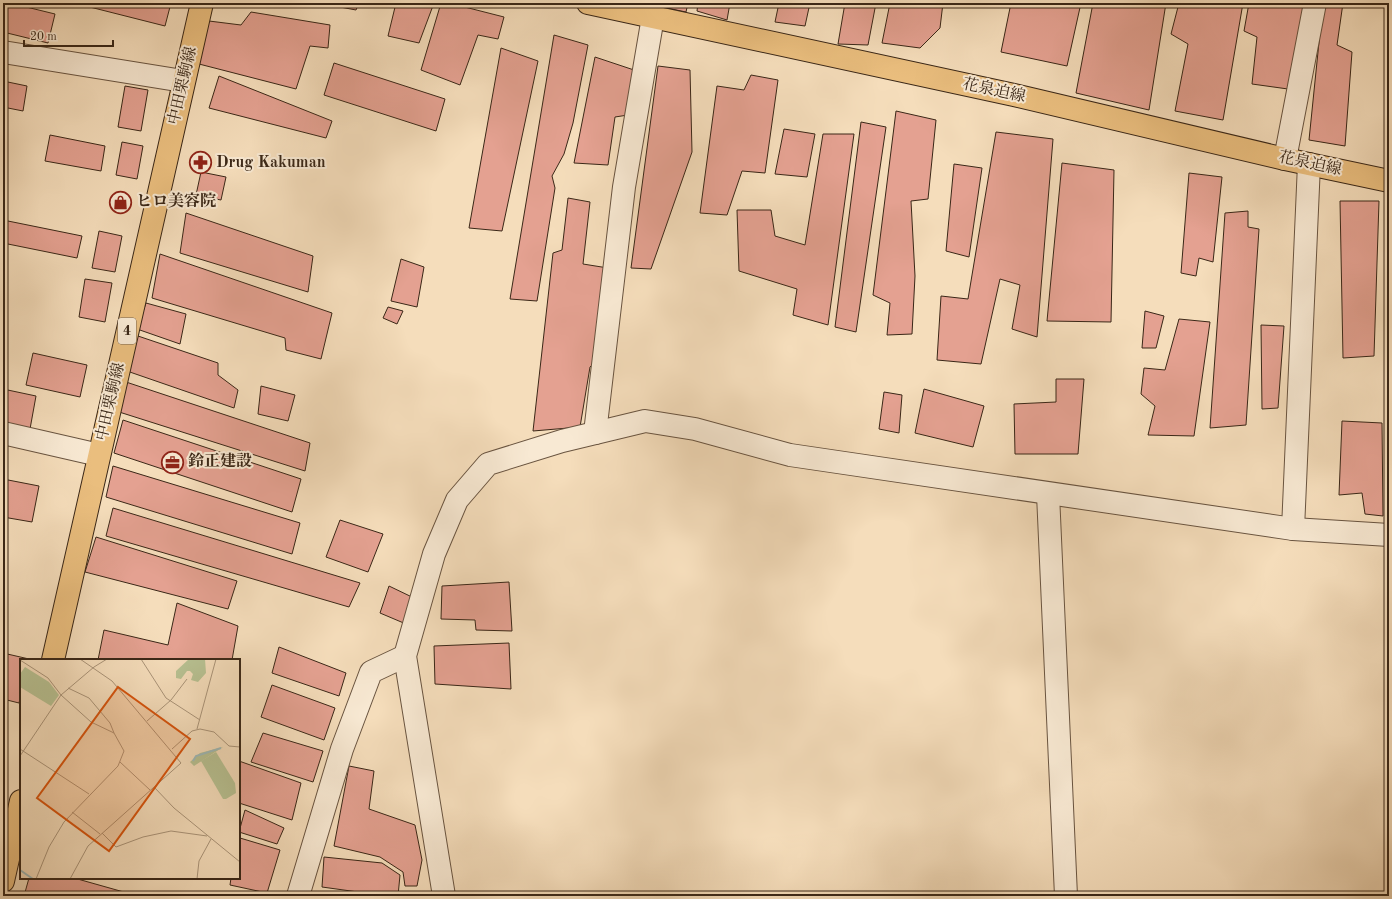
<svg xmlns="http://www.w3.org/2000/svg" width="1392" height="899" font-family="'Old Standard TT','Noto Serif JP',serif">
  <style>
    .building { fill: #e4a191; stroke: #3a2717 }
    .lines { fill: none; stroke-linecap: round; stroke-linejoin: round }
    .minor-casing { stroke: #695440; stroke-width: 24 }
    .major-casing { stroke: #3a2717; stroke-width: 24 }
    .minor { stroke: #f8e9d3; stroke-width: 22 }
    .major { stroke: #eabe7e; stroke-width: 22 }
    .labels { text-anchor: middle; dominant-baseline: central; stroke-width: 4; stroke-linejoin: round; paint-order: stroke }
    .shield { fill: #f8e9d3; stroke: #73614f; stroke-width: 1 }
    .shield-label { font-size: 15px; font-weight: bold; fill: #3a2717 }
    .street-label { font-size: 16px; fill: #3a2717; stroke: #f8e9d3 }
    .poi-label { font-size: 16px; font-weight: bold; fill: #3a2717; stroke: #f8e9d3; text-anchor: start }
    .inset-river { fill: none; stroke: #9fbab9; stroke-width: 2 }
    .inset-road { fill: none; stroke: #aa9479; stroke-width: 1 }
    .view { fill: #d7540d; fill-opacity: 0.15; stroke: #d7540d; stroke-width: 2 }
    .inset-edge { fill: none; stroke: #3a2717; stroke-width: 2 }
  </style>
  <rect width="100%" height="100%" fill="#f5ddbb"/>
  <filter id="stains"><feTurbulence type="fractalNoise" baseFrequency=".005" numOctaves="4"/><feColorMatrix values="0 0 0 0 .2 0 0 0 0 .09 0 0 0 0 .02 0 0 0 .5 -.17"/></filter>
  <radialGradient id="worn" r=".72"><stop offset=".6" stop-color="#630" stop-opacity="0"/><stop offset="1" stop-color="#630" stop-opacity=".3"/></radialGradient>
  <!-- building -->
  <g class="building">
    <path d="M 3,3 L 10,3 L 55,14 L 48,43 L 3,32 Z"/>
    <path d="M 74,3 L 171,3 L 165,26 Z"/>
    <path d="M 319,3 L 359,3 L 356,10 Z"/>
    <path d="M 396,3 L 434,3 L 419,43 L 388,36 Z"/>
    <path d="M 441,3 L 449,3 L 504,17 L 498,39 L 478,35 L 460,85 L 421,70 Z"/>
    <path d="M 643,3 L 688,3 L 686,12 Z"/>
    <path d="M 698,3 L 730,3 L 727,20 L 697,11 Z"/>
    <path d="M 779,3 L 810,3 L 805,26 L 775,22 Z"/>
    <path d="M 845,3 L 876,3 L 868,45 L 838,44 Z"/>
    <path d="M 890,3 L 943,3 L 940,28 L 920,48 L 882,43 Z"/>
    <path d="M 1011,3 L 1081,3 L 1067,66 L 1001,52 Z"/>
    <path d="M 1093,3 L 1166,3 L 1149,110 L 1076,93 Z"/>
    <path d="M 1179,3 L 1243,3 L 1223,120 L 1175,111 L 1188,44 L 1171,34 Z"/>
    <path d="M 1249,3 L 1297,3 L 1307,8 L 1288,89 L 1252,84 L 1257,37 L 1244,31 Z"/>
    <path d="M 1323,3 L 1343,3 L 1337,45 L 1352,52 L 1345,146 L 1309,140 Z"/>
    <path d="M 251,12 L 330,25 L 328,48 L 310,46 L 296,89 L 199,64 L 209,21 L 241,25 Z"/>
    <path d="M 554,35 L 588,45 L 573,123 L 564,154 L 552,176 L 555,188 L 537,301 L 510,299 Z"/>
    <path d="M 501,48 L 538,61 L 502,231 L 469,228 Z"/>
    <path d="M 595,57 L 637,71 L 628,115 L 615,117 L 608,165 L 574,163 Z"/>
    <path d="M 334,63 L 445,99 L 436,131 L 324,95 Z"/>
    <path d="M 658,66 L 690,70 L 692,152 L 651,269 L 631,268 Z"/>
    <path d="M 751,75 L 778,80 L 765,173 L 742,171 L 727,215 L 700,213 L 717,86 L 744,90 Z"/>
    <path d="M 219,76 L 332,121 L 326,138 L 209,108 Z"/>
    <path d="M 3,81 L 27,86 L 23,111 L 3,107 Z"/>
    <path d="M 125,86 L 148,90 L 141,131 L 118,127 Z"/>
    <path d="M 896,111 L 936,120 L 928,199 L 911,201 L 915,276 L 912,334 L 887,335 L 890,303 L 873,295 Z"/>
    <path d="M 861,122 L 886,127 L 856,332 L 835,327 Z"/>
    <path d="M 784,129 L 815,134 L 807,177 L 775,174 Z"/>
    <path d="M 996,132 L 1053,139 L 1037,337 L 1012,329 L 1020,285 L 1000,279 L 981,364 L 937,360 L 941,296 L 968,299 Z"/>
    <path d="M 823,134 L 854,134 L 828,325 L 793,315 L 797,289 L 739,271 L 737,210 L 771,210 L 775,236 L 805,245 Z"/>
    <path d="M 50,135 L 105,146 L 101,171 L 45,161 Z"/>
    <path d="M 122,142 L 143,146 L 137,179 L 116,175 Z"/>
    <path d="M 1062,163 L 1114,170 L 1111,322 L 1047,321 Z"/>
    <path d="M 954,164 L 982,168 L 969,257 L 946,251 Z"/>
    <path d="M 201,172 L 226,177 L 221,200 L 196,195 Z"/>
    <path d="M 1189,173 L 1222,177 L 1213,262 L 1199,258 L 1196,276 L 1181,273 Z"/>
    <path d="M 568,198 L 590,202 L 583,264 L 608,268 L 597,360 L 590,367 L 580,427 L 533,431 L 553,253 L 562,250 Z"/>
    <path d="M 1340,201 L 1379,201 L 1374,356 L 1343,358 Z"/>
    <path d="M 1248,211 L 1248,227 L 1259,229 L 1246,425 L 1210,428 L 1225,213 Z"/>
    <path d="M 186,213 L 313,256 L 308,292 L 180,253 Z"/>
    <path d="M 3,220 L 82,236 L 77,258 L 3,243 Z"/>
    <path d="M 99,231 L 122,236 L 115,272 L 92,268 Z"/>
    <path d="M 160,254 L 332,313 L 321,359 L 286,350 L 285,338 L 152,298 Z"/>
    <path d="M 401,259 L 424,267 L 417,307 L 391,301 Z"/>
    <path d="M 85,279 L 112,283 L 105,322 L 79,317 Z"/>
    <path d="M 146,303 L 186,314 L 180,344 L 137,329 Z"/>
    <path d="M 388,307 L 403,311 L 397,324 L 383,318 Z"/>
    <path d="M 1145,311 L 1164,316 L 1156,348 L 1142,348 Z"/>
    <path d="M 1179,319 L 1210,322 L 1194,436 L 1148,435 L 1155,406 L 1141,394 L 1144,368 L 1165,370 Z"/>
    <path d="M 1261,325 L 1284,326 L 1278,408 L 1262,409 Z"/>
    <path d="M 135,335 L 218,363 L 218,375 L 238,390 L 234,408 L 124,370 Z"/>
    <path d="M 33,353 L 87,365 L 80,397 L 26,385 Z"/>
    <path d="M 1056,379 L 1084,379 L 1078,454 L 1015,454 L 1014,404 L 1056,402 Z"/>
    <path d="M 126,382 L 310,443 L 305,471 L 116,411 Z"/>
    <path d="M 261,386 L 295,395 L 288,421 L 258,414 Z"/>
    <path d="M 3,389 L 36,396 L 30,429 L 3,425 Z"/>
    <path d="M 924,389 L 984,406 L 973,447 L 915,433 Z"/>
    <path d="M 884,392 L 902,395 L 899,433 L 879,429 Z"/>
    <path d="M 123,420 L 301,479 L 292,512 L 114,453 Z"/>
    <path d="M 1342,421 L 1382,423 L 1383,516 L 1365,514 L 1362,493 L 1339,495 Z"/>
    <path d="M 113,466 L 300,523 L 292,554 L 106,497 Z"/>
    <path d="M 3,479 L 39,486 L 32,522 L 3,517 Z"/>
    <path d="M 113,508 L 360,583 L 349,607 L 106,536 Z"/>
    <path d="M 340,520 L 383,534 L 368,572 L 326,557 Z"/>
    <path d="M 96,537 L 237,581 L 228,609 L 85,572 Z"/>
    <path d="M 509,582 L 512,631 L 476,630 L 475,620 L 441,619 L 442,586 Z"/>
    <path d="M 389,586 L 414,598 L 406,624 L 380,613 Z"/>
    <path d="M 177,603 L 238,626 L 232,660 L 98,660 L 104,630 L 168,645 Z"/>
    <path d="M 509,643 L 511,689 L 435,684 L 434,646 Z"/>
    <path d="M 279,647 L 346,673 L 339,696 L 272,673 Z"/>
    <path d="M 3,653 L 29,659 L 28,660 L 21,660 L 21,694 L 19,703 L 3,699 Z"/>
    <path d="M 272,685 L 335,708 L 324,740 L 261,717 Z"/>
    <path d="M 263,733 L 323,751 L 313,782 L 251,762 Z"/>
    <path d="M 239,761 L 301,783 L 292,820 L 239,803 Z"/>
    <path d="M 349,766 L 374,771 L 369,809 L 415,825 L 422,860 L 417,886 L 405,886 L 403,872 L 380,857 L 334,846 Z"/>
    <path d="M 245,810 L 284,828 L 277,844 L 239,832 Z"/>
    <path d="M 240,838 L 280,850 L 267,893 L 230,885 L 231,878 L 239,878 Z"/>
    <path d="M 324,857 L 382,863 L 400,875 L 398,896 L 387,896 L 322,887 Z"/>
    <path d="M 29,878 L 74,878 L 138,896 L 24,896 Z"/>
  </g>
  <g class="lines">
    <defs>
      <g id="minor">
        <path d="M 3,52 L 183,81"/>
        <path d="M 1285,159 L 1315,3"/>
        <path d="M 3,433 L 99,455"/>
        <path d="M 595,433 L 624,187 L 653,17"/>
        <path d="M 1048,494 L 1066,896"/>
        <path d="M 1293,529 L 1309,164"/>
        <path d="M 298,896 L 342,749 L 371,672 L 405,656"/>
        <path d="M 444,896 L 405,656 L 434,554 L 457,500 L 488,464 L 562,441 L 645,421 L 695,429 L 790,455 L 1293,529 L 1389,535"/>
      </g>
      <g id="major">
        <path d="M 588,3 L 1014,95 L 1285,159 L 1389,181"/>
        <path d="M 53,660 L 202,3"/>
        <path d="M 3,881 L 21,801"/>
      </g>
    </defs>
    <!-- minor casing -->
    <use href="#minor" class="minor-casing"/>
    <!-- major casing -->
    <use href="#major" class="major-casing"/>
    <!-- minor -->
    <use href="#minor" class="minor"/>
    <!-- major -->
    <use href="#major" class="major"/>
  </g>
  <!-- icons -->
  <defs>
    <symbol id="pharmacy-ring" viewBox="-11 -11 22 22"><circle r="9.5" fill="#f8e9d3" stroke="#8f2418" stroke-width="1.5"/><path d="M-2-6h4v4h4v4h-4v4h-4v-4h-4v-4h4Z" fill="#8f2418"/></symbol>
    <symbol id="shop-ring" viewBox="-11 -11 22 22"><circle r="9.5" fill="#f8e9d3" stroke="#8f2418" stroke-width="1.5"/><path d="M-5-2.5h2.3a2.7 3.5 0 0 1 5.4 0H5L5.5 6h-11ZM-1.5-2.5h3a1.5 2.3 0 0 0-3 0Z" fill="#8f2418"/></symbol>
    <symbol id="office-ring" viewBox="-11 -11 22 22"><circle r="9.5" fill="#f8e9d3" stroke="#8f2418" stroke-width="1.5"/><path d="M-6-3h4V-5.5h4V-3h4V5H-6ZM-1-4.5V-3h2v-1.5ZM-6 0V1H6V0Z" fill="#8f2418"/></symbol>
  </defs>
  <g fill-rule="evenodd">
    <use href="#pharmacy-ring" x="188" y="150" width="25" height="25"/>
    <use href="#shop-ring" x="108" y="190" width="25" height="25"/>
    <use href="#office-ring" x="160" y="450" width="25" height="25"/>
  </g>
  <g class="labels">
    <!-- shield labels -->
    <rect class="shield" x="118" y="318" width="18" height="26" rx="3"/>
    <g class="shield-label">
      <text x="127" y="331">4</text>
    </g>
    <!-- street labels -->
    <g class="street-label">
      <text transform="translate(183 86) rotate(-77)">中田栗駒線</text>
      <text transform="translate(994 91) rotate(12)">花泉迫線</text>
      <text transform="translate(1310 164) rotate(12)">花泉迫線</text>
      <text transform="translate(111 402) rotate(-77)">中田栗駒線</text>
    </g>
    <!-- poi labels -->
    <g class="poi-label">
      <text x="216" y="163">Drug Kakuman</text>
      <text x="136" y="202">ヒロ美容院</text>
      <text x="188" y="462">鈴正建設</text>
    </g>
  </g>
  <!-- overview -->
  <g transform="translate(20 659)">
    <rect width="220" height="220" fill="#f5ddbb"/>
    <path d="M 169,0 L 185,0 L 186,14 L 178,23 L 171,21 L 173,15 L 170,12 L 167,12 L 161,20 L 156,19 L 156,12 Z" fill="#b8c293"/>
    <path d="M 196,93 L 215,124 L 216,134 L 206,140 L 203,140 L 181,102 Z" fill="#b8c293"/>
    <path d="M 5,8 L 29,23 L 39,36 L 31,47 L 0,28 L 0,15 Z" fill="#b8c293"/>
    <path d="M 203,88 L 174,107 L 170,103 L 180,94 Z" fill="#b8c293"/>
    <path class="inset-river" d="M 173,102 L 176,97 L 201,89M 0,211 L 13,220"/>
    <path class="inset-road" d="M 121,0 L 146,39 L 180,61M 0,1 L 28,19 L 41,36 L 71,63 L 94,74 L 104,92 L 98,107 L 44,163 L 29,188 L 16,220M 74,8 L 87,0M 48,29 L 69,39 L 90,64 L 94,74M 127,62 L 151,41 L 167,20M 177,70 L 196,0M 0,90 L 69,135M 152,90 L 172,72 L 180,70 L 194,73 L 209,87 L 220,88M 0,97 L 41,36 L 74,8M 100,103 L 130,131M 134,128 L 154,149 L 220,203M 52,153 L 80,175M 82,174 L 96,188 L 123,178 L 151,172 L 187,177M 50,220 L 68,187 L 161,104 L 92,22 L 60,0M 177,220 L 179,202 L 191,180"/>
    <path class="view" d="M 98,28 L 170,80 L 89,192 L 17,139 Z"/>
    <rect width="220" height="220" class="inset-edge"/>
  </g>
  <!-- margin -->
  <rect width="1392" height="899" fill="none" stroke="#f5ddbb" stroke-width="16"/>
  <rect x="4" y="4" width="1384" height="891" fill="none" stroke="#3a2717" stroke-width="2"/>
  <rect x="8" y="8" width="1376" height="883" fill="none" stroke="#3a2717"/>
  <!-- scale -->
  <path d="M24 40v6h89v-6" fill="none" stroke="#3a2717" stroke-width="2"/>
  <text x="30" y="40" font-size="12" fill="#3a2717" stroke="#f8e9d3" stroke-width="3" paint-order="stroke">20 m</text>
  <rect width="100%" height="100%" filter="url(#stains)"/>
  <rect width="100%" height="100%" fill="url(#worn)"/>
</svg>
